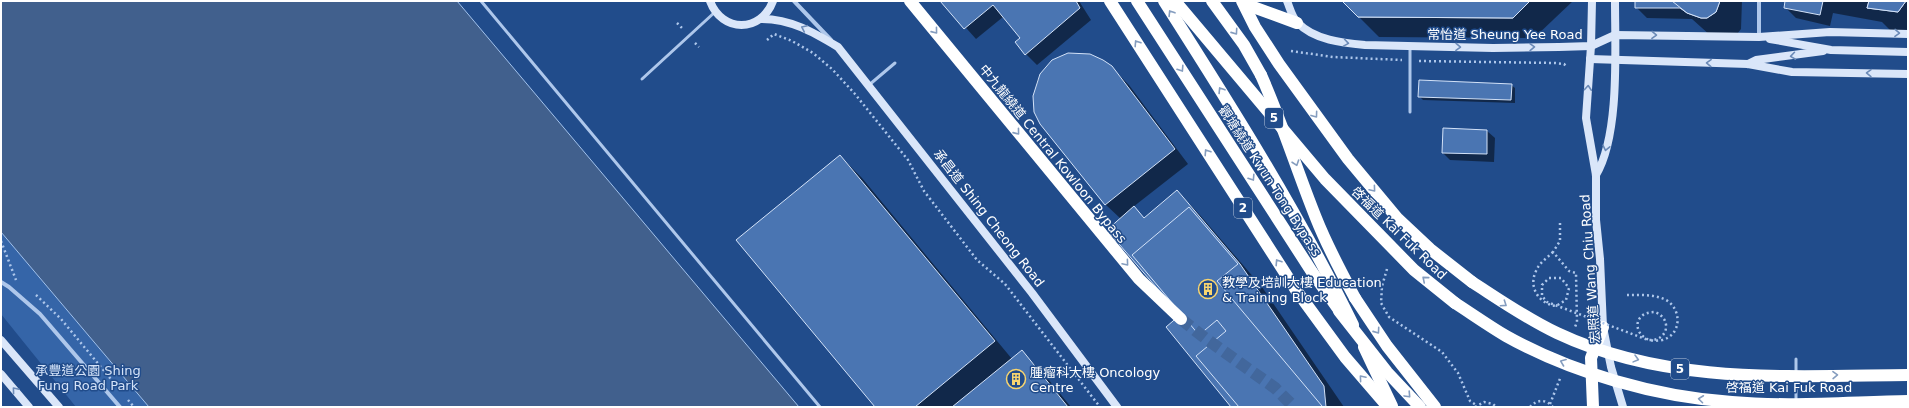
<svg xmlns="http://www.w3.org/2000/svg" width="1909" height="408" font-family="'DejaVu Sans','Noto Sans TC',sans-serif">
  <style>
    .green { fill: #3565a8 }
    .water { fill: #41608d; stroke: #a2c2ec }
    .shadow { fill: #0007 }
    .building { fill: #4a75b2; stroke: #d3e2f8 }
    .lines { fill: none; stroke-linecap: round; stroke-linejoin: round }
    .highway-tunnel { stroke: #42679c; stroke-width: 12; stroke-dasharray: 12 6; stroke-linecap: butt }
    .path { stroke: #aec7eb; stroke-width: 2.5; stroke-dasharray: 2 3; stroke-linecap: butt }
    .lane { stroke: #aec7eb; stroke-width: 3 }
    .street { stroke: #aec7eb; stroke-width: 4 }
    .secondary { stroke: #dae6f9; stroke-width: 8 }
    .highway { stroke: #fff; stroke-width: 12 }
    .path-bridge { stroke: #aec7eb; stroke-width: 2.5; stroke-dasharray: 2 3; stroke-linecap: butt }
    .highway-bridge { stroke: #fff; stroke-width: 12 }
    .oneway { stroke: #859dbf }
    .oneway2 { stroke: #6b8ab7 }
    .labels { text-anchor: middle; dominant-baseline: central; stroke-width: 3; stroke-linejoin: round; paint-order: stroke }
    .shield { fill: #214c8b; stroke: #bcc9dc; stroke-width: 1 }
    .shield-label { font-size: 12px; font-weight: bold; fill: #fff }
    .street-label { font-size: 13px; fill: #fff; stroke: #214c8b }
    .poi-label { font-size: 13px; fill: #fff; stroke: #214c8b; text-anchor: start }
    .park-label { font-size: 13px; fill: #d3e2f8; stroke: #214c8b }
  </style>
  <rect width="100%" height="100%" fill="#214c8b"/>
  <!-- green -->
  <path class="green" d="M 1,232 L 149,407 L 76,407 L 1,314 Z"/>
  <!-- water -->
  <path class="water" d="M 1,1 L 457,1 L 799,407 L 149,407 L 1,232 Z"/>
  <!-- shadow -->
  <g class="shadow">
    <path d="M 942,1 L 1079,1 L 1091,20 L 1037,65 L 1026,54 L 1021,38 L 1003,17 L 976,39 Z"/>
    <path d="M 1343,1 L 1573,1 L 1534,38 L 1379,37 Z"/>
    <path d="M 1636,1 L 1742,1 L 1741,29 L 1734,38 L 1711,36 L 1692,19 L 1647,18 L 1636,7 Z"/>
    <path d="M 1787,1 L 1908,1 L 1908,32 L 1890,30 L 1882,22 L 1833,13 L 1830,26 L 1796,18 L 1785,7 Z"/>
    <path d="M 1053,61 L 1115,71 L 1129,85 L 1188,164 L 1133,207 L 1144,219 L 1177,191 L 1199,214 L 1262,287 L 1344,407 L 1232,407 L 1181,315 L 1121,219 L 1106,205 L 1041,124 L 1034,104 L 1037,81 L 1045,68 Z"/>
    <path d="M 1511,85 L 1515,88 L 1515,103 L 1423,100 L 1419,96 Z"/>
    <path d="M 1444,129 L 1487,131 L 1495,138 L 1494,162 L 1450,160 L 1443,153 Z"/>
    <path d="M 840,156 L 862,178 L 1012,359 L 1022,352 L 1044,374 L 1071,407 L 876,407 Z"/>
  </g>
  <!-- building -->
  <g class="building">
    <path d="M 940,1 L 1076,1 L 1080,8 L 1025,55 L 1015,42 L 1020,38 L 993,5 L 964,29 Z"/>
    <path d="M 1342,1 L 1530,1 L 1513,18 L 1358,17 Z"/>
    <path d="M 1342,1 L 1530,1 L 1513,18 L 1358,17 Z"/>
    <path d="M 1635,1 L 1720,1 L 1716,12 L 1707,18 L 1701,18 L 1687,13 L 1680,8 L 1635,8 Z"/>
    <path d="M 1672,1 L 1720,1 L 1716,12 L 1707,18 L 1701,18 L 1687,13 Z"/>
    <path d="M 1785,1 L 1823,1 L 1820,15 L 1784,8 Z"/>
    <path d="M 1866,1 L 1906,1 L 1898,12 L 1867,8 L 1869,1 Z"/>
    <path d="M 1866,1 L 1906,1 L 1898,12 L 1867,8 L 1869,1 Z"/>
    <path d="M 1068,53 L 1090,54 L 1103,60 L 1112,66 L 1175,149 L 1105,205 L 1040,124 L 1034,112 L 1033,96 L 1040,74 L 1052,60 Z"/>
    <path d="M 1419,80 L 1512,84 L 1511,100 L 1418,97 Z"/>
    <path d="M 1443,128 L 1487,130 L 1487,154 L 1442,153 Z"/>
    <path d="M 840,155 L 995,341 L 915,407 L 875,407 L 736,240 Z"/>
    <path d="M 1177,190 L 1240,264 L 1324,386 L 1326,407 L 1231,407 L 1166,327 L 1180,315 L 1107,230 L 1134,206 L 1144,218 Z"/>
    <path d="M 1189,207 L 1238,264 L 1217,281 L 1322,406 L 1321,407 L 1239,407 L 1196,356 L 1226,331 L 1217,320 L 1199,335 L 1132,255 Z"/>
    <path d="M 1022,350 L 1068,407 L 952,407 Z"/>
  </g>
  <g class="lines">
    <!-- highway-tunnel -->
    <path class="highway-tunnel" d="M 1181,319 L 1205,338 L 1275,388 L 1294,407"/>
    <!-- path -->
    <g class="path">
      <path d="M 677,23 L 684,30"/>
      <path d="M 767,40 L 774,34 L 792,41 L 813,53 L 832,69 L 855,94 L 908,160 L 924,191 L 977,260 L 1005,284 L 1100,407"/>
      <path d="M 695,43 L 699,47"/>
      <path d="M 1291,51 L 1333,57 L 1402,60"/>
      <path d="M 1419,61 L 1555,63 L 1564,64 L 1567,67"/>
      <path d="M 1560,223 L 1560,241 L 1553,252 L 1569,271 L 1576,273 L 1577,322 L 1575,327"/>
      <path d="M 1,241 L 16,280"/>
      <path d="M 1553,252 C 1547,258 1539,263 1536,271 C 1528,287 1539,304 1556,306 L 1566,300 L 1569,288 L 1561,278"/>
      <path d="M 1387,269 L 1382,286 L 1381,303 L 1389,317 L 1442,352 L 1458,373 L 1470,401 L 1476,405"/>
      <path d="M 36,295 L 61,319 L 115,384"/>
      <path d="M 1627,295 C 1640,295 1654,294 1666,300 C 1682,309 1682,335 1662,340 C 1635,346 1627,312 1655,312"/>
      <path d="M 128,400 L 134,407"/>
      <path d="M 1550,404 L 1561,376"/>
      <path d="M 1475,407 L 1484,402 L 1493,404 L 1496,407"/>
      <path d="M 1530,407 C 1537,399 1546,399 1553,407"/>
    </g>
    <!-- lane -->
    <g class="lane">
      <path d="M 481,1 L 820,407"/>
      <path d="M 1410,47 L 1410,112"/>
      <path d="M 642,79 L 715,12"/>
      <path d="M 869,85 L 895,63"/>
      <path d="M 1796,359 L 1796,373"/>
      <path d="M 1796,379 L 1796,401"/>
    </g>
    <!-- street -->
    <g class="street">
      <path d="M 794,1 L 831,40"/>
      <path d="M 1759,37 L 1759,1"/>
      <path d="M 1,282 L 9,287 L 40,314 L 120,407"/>
    </g>
    <!-- secondary -->
    <g class="secondary">
      <path d="M 710,1 C 722,33 761,33 773,1"/>
      <path d="M 1287,1 C 1290,8 1292,18 1298,23 C 1314,40 1343,43 1365,45 L 1493,48 L 1559,47 L 1591,46 L 1615,35 L 1759,37 L 1830,32 L 1908,34"/>
      <path d="M 1592,1 L 1591,46 L 1586,118 L 1596,175 L 1596,220 L 1600,259 L 1603,327 L 1611,367 L 1623,407"/>
      <path d="M 761,19 C 791,19 813,32 838,47 L 1032,293 L 1117,407"/>
      <path d="M 1770,39 L 1831,50 L 1908,52"/>
      <path d="M 1590,59 L 1748,64 L 1792,72 L 1908,74"/>
      <path d="M 1748,64 L 1756,60 L 1823,51"/>
      <path d="M 1596,175 C 1620,135 1615,49 1615,1"/>
      <path d="M 1,340 L 59,407"/>
      <path d="M 1,374 L 29,407"/>
    </g>
    <!-- highway -->
    <g class="highway">
      <path d="M 910,1 L 1139,279 L 1181,319"/>
      <path d="M 1110,1 L 1296,290 L 1345,357 L 1388,407"/>
      <path d="M 1137,1 L 1312,272 L 1339,310"/>
      <path d="M 1164,1 C 1231,106 1298,212 1353,325"/>
      <path d="M 1175,1 L 1325,179 L 1414,270 L 1455,303"/>
      <path d="M 1212,1 L 1244,45 L 1261,75"/>
      <path d="M 1242,1 L 1255,27 L 1279,64 L 1348,159 L 1398,219 L 1430,249 L 1472,282"/>
      <path d="M 1245,4 L 1297,23"/>
      <path d="M 1355,298 L 1387,346 L 1435,407"/>
      <path d="M 1364,347 L 1392,406"/>
      <path d="M 1593,407 L 1591,358 L 1603,327"/>
    </g>
    <!-- path-bridge -->
    <path class="path-bridge" d="M 1561,278 L 1549,278 L 1542,285 L 1542,296 L 1547,302 L 1648,340 C 1668,342 1673,319 1655,312"/>
    <!-- highway-bridge -->
    <g class="highway-bridge">
      <path d="M 1261,75 C 1282,122 1297,171 1316,218 C 1327,246 1341,272 1355,298"/>
      <path d="M 1472,282 C 1500,300 1527,319 1557,333 C 1667,385 1790,376 1908,375"/>
      <path d="M 1455,303 C 1472,314 1489,326 1506,336 C 1572,373 1657,397 1732,402 C 1790,407 1850,402 1908,401"/>
      <path d="M 1339,311 L 1387,372 L 1420,407"/>
    </g>
  </g>
  <!-- one-way arrows -->
  <defs><path id="oneway-chevron" d="M-2-3.5L2.5 0L-2 3.5" fill="none" stroke-width="1.6" stroke-linecap="round" stroke-linejoin="round"/></defs>
  <g class="oneway">
    <use href="#oneway-chevron" transform="translate(1171 13) rotate(-122)"/>
    <use href="#oneway-chevron" transform="translate(935 31) rotate(51)"/>
    <use href="#oneway-chevron" transform="translate(1235 32) rotate(55)"/>
    <use href="#oneway-chevron" transform="translate(1137 43) rotate(-123)"/>
    <use href="#oneway-chevron" transform="translate(1181 69) rotate(57)"/>
    <use href="#oneway-chevron" transform="translate(1221 90) rotate(-122)"/>
    <use href="#oneway-chevron" transform="translate(1315 115) rotate(54)"/>
    <use href="#oneway-chevron" transform="translate(1017 132) rotate(51)"/>
    <use href="#oneway-chevron" transform="translate(1207 152) rotate(-123)"/>
    <use href="#oneway-chevron" transform="translate(1296 163) rotate(71)"/>
    <use href="#oneway-chevron" transform="translate(1252 178) rotate(57)"/>
    <use href="#oneway-chevron" transform="translate(1373 189) rotate(50)"/>
    <use href="#oneway-chevron" transform="translate(1278 262) rotate(-123)"/>
    <use href="#oneway-chevron" transform="translate(1126 263) rotate(50)"/>
    <use href="#oneway-chevron" transform="translate(1425 279) rotate(-140)"/>
    <use href="#oneway-chevron" transform="translate(1504 304) rotate(34)"/>
    <use href="#oneway-chevron" transform="translate(1377 331) rotate(55)"/>
    <use href="#oneway-chevron" transform="translate(1636 359) rotate(15)"/>
    <use href="#oneway-chevron" transform="translate(1563 362) rotate(-159)"/>
    <use href="#oneway-chevron" transform="translate(1835 375) rotate(-1)"/>
    <use href="#oneway-chevron" transform="translate(1362 378) rotate(-130)"/>
    <use href="#oneway-chevron" transform="translate(1408 395) rotate(47)"/>
    <use href="#oneway-chevron" transform="translate(1701 399) rotate(-173)"/>
  </g>
  <g class="oneway2">
    <use href="#oneway-chevron" transform="translate(804 28) rotate(-155)"/>
    <use href="#oneway-chevron" transform="translate(1897 33) rotate(1)"/>
    <use href="#oneway-chevron" transform="translate(1654 35) rotate(1)"/>
    <use href="#oneway-chevron" transform="translate(1346 43) rotate(9)"/>
    <use href="#oneway-chevron" transform="translate(1458 47) rotate(1)"/>
    <use href="#oneway-chevron" transform="translate(1532 47) rotate(-1)"/>
    <use href="#oneway-chevron" transform="translate(1793 56) rotate(172)"/>
    <use href="#oneway-chevron" transform="translate(1709 63) rotate(-178)"/>
    <use href="#oneway-chevron" transform="translate(1869 73) rotate(-179)"/>
    <use href="#oneway-chevron" transform="translate(1588 88) rotate(-86)"/>
    <use href="#oneway-chevron" transform="translate(1606 148) rotate(102)"/>
    <use href="#oneway-chevron" transform="translate(15 390) rotate(-130)"/>
  </g>
  <!-- icons -->
  <defs>
    <symbol id="building-ring" viewBox="-11 -11 22 22"><circle r="9.5" fill="#214c8b" stroke="#f8d56f" stroke-width="1.5"/><path d="M-4-6H4V6H1V3H-1V6H-4ZM-2.5-4.3h1.7v1.8h-1.7ZM.8-4.3h1.7v1.8H.8ZM-2.5-1h1.7V.8h-1.7ZM.8-1h1.7V.8H.8Z" fill="#f8d56f"/></symbol>
  </defs>
  <g fill-rule="evenodd">
    <use href="#building-ring" x="1197" y="278" width="22" height="22"/>
    <use href="#building-ring" x="1005" y="368" width="22" height="22"/>
  </g>
  <g class="labels">
    <!-- shield labels -->
    <g class="shield">
      <rect x="1265" y="108" width="18" height="20" rx="3"/>
      <rect x="1234" y="198" width="18" height="20" rx="3"/>
      <rect x="1671" y="359" width="18" height="20" rx="3"/>
    </g>
    <g class="shield-label">
      <text x="1274" y="118">5</text>
      <text x="1243" y="208">2</text>
      <text x="1680" y="369">5</text>
    </g>
    <!-- street labels -->
    <g class="street-label">
      <text x="1505" y="34">常怡道 Sheung Yee Road</text>
      <text transform="translate(1053 154) rotate(51)">中九龍繞道 Central Kowloon Bypass</text>
      <text transform="translate(1270 181) rotate(57)">觀塘繞道 Kwun Tong Bypass</text>
      <text transform="translate(989 218) rotate(52)">承昌道 Shing Cheong Road</text>
      <text transform="translate(1399 233) rotate(44)">啓福道 Kai Fuk Road</text>
      <text transform="translate(1590 269) rotate(-94)">宏照道 Wang Chiu Road</text>
      <text x="1789" y="387">啓福道 Kai Fuk Road</text>
    </g>
    <!-- poi labels -->
    <g class="poi-label">
      <text x="1222" y="282">教學及培訓大樓 Education<tspan x="1222" dy="15">&amp; Training Block</tspan></text>
      <text x="1030" y="372">腫瘤科大樓 Oncology<tspan x="1030" dy="15">Centre</tspan></text>
    </g>
    <!-- park labels -->
    <g class="park-label">
      <text x="88" y="370">承豐道公園 Shing<tspan x="88" dy="15">Fung Road Park</tspan></text>
    </g>
  </g>
  <!-- border -->
  <rect width="1909" height="408" fill="none" stroke="#ffffff" stroke-width="4"/>
</svg>
